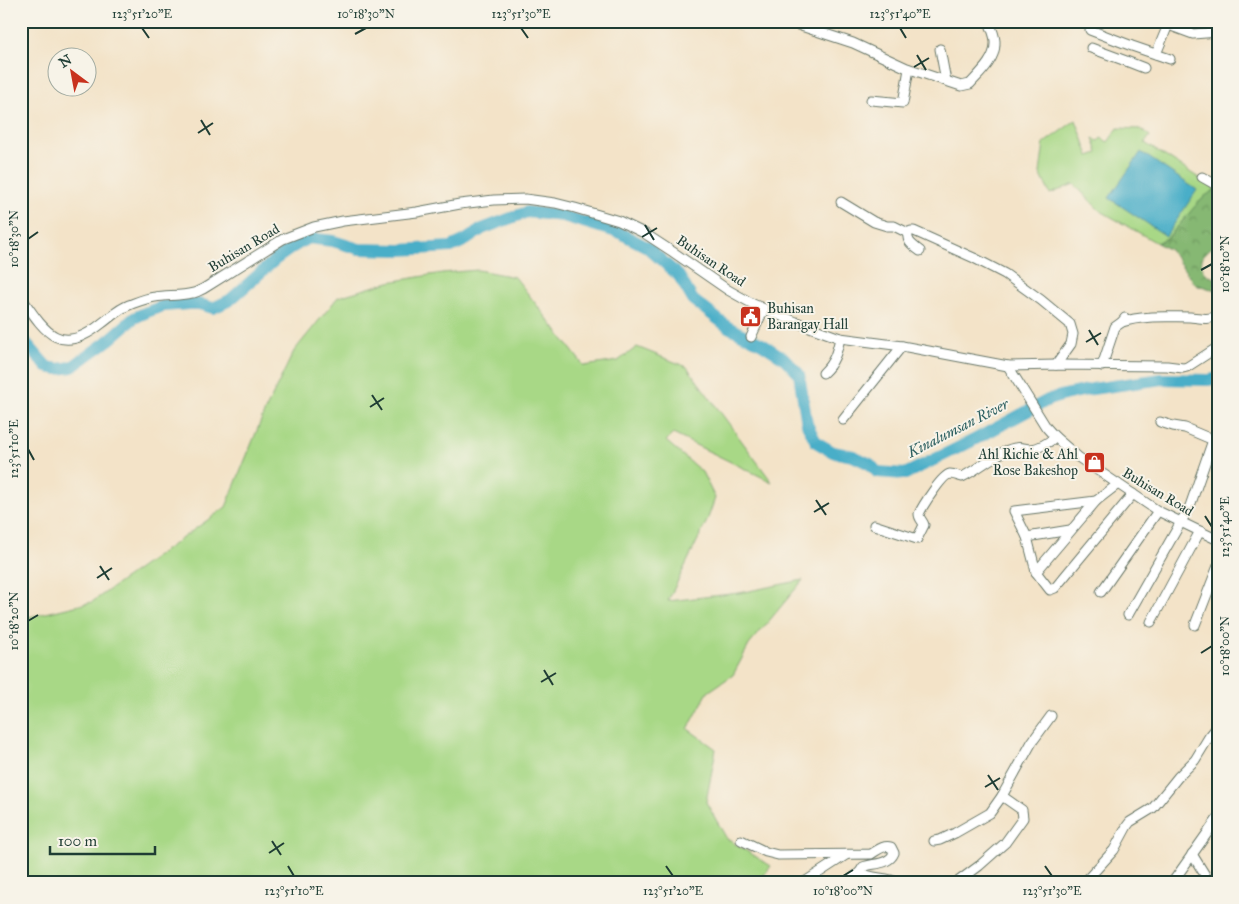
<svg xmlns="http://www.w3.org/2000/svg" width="1239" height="904" font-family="'IM FELL Great Primer',serif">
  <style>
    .grass { fill: #a8d886; stroke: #648a5d }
    .forest { fill: url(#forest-crowns); stroke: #527a54 }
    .water { fill: #49aec8; stroke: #34767e }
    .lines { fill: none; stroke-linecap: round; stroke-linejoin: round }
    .river { stroke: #49aec8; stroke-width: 12 }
    .minor-casing { stroke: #697768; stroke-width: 11 }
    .minor { stroke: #fff; stroke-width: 9 }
    .ticks { fill: none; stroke: #1f3d34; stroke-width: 2 }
    .labels { text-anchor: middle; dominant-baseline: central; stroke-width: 4; stroke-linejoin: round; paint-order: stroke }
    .street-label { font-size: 14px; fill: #1f3d34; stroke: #f7f3e8 }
    .poi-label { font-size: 14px; fill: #1f3d34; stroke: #f7f3e8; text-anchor: start }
    .water-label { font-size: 15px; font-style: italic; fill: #2c5f60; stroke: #f7f3e8 }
    .neatline { fill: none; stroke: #1f3d34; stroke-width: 2 }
    .ticks-label { font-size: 12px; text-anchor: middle; fill: #1f3d34 }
  </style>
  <defs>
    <pattern id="forest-crowns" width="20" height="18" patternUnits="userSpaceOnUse" patternTransform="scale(1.25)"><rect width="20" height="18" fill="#86b873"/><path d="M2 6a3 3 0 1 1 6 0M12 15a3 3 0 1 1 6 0" fill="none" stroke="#6d975f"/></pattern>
  </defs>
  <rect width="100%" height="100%" fill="#f7f3e8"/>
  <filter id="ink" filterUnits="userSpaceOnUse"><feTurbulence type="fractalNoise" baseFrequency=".02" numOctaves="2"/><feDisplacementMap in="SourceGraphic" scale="10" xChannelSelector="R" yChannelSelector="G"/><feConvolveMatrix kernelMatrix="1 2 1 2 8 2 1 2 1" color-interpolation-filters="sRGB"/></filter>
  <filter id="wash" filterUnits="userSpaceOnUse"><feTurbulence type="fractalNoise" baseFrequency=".0096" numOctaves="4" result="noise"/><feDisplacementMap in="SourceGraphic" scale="20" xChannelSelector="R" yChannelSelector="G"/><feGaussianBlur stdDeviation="1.12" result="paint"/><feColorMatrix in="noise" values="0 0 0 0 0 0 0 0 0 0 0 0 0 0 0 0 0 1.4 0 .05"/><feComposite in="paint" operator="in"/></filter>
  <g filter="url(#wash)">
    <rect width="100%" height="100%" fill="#f3e3c8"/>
    <!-- grass -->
    <g class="grass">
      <path d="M 1076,120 L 1089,156 L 1098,153 L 1093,138 L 1098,141 L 1101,138 L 1108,142 L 1118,128 L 1140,129 L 1150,136 L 1145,143 L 1216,189 L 1190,213 L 1167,238 L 1157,243 L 1099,210 L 1074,184 L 1050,194 L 1040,173 L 1044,143 Z"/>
      <path d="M 478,270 L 515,277 L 584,366 L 618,361 L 637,347 L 687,367 L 772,482 L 673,434 L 666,441 L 702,472 L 715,498 L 707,521 L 668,601 L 739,593 L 803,580 L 749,645 L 733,675 L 708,692 L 688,729 L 716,749 L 706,802 L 727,839 L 771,866 L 758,883 L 21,883 L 21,619 L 92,602 L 226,507 L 264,413 L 294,351 L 338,297 L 389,282 L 442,273 Z"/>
    </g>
    <!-- forest -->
    <path class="forest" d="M 1216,189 L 1218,189 L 1218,227 L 1215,231 L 1218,234 L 1218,245 C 1198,249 1195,274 1216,278 L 1214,290 L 1195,284 L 1170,250 L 1157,243 L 1168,238 L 1202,198 Z"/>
    <!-- water -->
    <path class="water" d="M 1141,152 L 1197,190 L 1166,236 L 1109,198 Z"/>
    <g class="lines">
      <!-- river -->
      <path class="river" d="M 21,337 L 47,367 L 58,369 L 72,367 L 109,340 L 134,318 L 147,312 L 163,306 L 189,304 L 199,304 L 213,308 L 230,300 L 276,259 L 290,249 L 308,238 L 333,241 L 359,249 L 400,250 L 451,247 L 466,240 L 482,229 L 527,212 L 563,216 L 620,233 L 647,247 L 679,276 L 693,300 L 728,327 L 762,344 L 784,358 L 799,374 L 807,424 L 816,442 L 833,452 L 853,456 L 870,464 L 877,472 L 905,474 L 972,441 L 1048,400 L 1064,395 L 1092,389 L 1162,379 L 1209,380 L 1218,378"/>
    </g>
  </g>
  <g filter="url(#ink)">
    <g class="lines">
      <defs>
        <g id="minor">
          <path d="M 1162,21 L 1174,27 L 1193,34 L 1218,32"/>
          <path d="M 795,24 L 853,43 L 907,68 L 961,86 L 970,84 C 980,73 995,60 995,44 C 996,37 991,28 989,21"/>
          <path d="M 1090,30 L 1132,46 L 1170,59"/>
          <path d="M 1091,48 L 1126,61 L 1144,68"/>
          <path d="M 940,49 L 946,81"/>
          <path d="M 1156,54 L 1168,25"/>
          <path d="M 871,100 L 903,103 L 909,69"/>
          <path d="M 1202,177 L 1218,186"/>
          <path d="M 841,202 L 874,222 L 887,226 L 894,226 L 908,233"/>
          <path d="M 920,251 C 914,246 906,242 908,233 L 911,231 L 914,231 L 974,258 L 1005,274 L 1041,300 L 1070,324 L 1073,334 L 1071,344 L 1056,365"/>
          <path d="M 21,297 C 45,332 60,357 101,324 C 111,317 118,309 129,305 C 137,302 146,298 155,297 C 167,295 181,296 193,293 C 196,293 200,290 203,289 L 283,239 L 314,227 L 343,221 L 417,212 L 460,204 L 494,200 L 525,199 L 555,203 L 575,208 L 619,221 L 644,233 L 673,252 L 728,290 L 753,304 L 796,322 L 840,338 L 902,346 L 1008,366 L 1056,365 L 1167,366 L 1183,368 L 1187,367 L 1218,347"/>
          <path d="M 1122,322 C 1143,315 1168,317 1190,317 C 1200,318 1208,320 1218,316"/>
          <path d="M 751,337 L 764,309"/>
          <path d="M 1008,366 L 1046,427 L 1055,437 L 1078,457 L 1158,511 L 1218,540"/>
          <path d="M 1102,366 L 1115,327 L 1122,322 L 1125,318"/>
          <path d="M 823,373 C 834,363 837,352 840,338"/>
          <path d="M 843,420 L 902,346"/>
          <path d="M 1160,422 L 1173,426 L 1185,428 L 1218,442"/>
          <path d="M 1096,501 L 1014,511 L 1027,537 L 1036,572 L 1050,590 L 1055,588 L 1133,494"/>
          <path d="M 874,525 L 917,539 L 924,525 C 923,521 919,519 919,514 C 922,507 942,475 950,474 C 954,474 958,476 962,477 C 979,469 996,452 1015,448 C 1020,446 1025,449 1030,449 C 1038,449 1050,442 1055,437"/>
          <path d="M 1027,537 L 1070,530"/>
          <path d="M 1036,572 L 1096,501 L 1118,484"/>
          <path d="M 1101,592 L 1158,511"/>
          <path d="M 1128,615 L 1190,506 L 1213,440"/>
          <path d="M 1151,622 L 1200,531"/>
          <path d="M 1195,625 L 1218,566"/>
          <path d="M 741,840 L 766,852 L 778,855 L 871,854 C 878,850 883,845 891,847 L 894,853 C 889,865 873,863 863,867 L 860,872 L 846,883"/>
          <path d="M 934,841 L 940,840 L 955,833 L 990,813 L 1002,796 L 1032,742 L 1051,716"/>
          <path d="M 1192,854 L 1210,883"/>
          <path d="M 860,872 C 871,880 887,876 898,883"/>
          <path d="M 803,883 L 846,855"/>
          <path d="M 956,883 L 979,866 L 1005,843 L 1023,818 L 1022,810 L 1002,796"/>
          <path d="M 1084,883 L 1114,850 L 1127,826 L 1130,822 L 1153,808 L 1178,777 L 1195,760 L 1209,737 L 1218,726"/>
          <path d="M 1172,883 L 1218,818"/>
        </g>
      </defs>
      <!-- minor casing -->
      <use href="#minor" class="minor-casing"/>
      <!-- minor -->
      <use href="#minor" class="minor"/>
    </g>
  </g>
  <!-- ticks -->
  <path class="ticks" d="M 142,28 L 149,38M 521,28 L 528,38M 900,28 L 906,38M 355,34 L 366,28M 917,55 L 926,70M 914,67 L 929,58M 201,120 L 210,135M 198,133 L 213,123M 645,225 L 654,240M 642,237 L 657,228M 28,239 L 38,232M 1201,270 L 1212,264M 1089,330 L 1098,345M 1086,342 L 1101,333M 372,395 L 382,410M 370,407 L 384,398M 28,449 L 34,460M 816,500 L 826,515M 814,512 L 829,503M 1205,516 L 1212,527M 100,566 L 109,580M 97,578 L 112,568M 28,621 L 38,615M 1201,653 L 1212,646M 544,670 L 553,685M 541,682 L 556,673M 988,775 L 998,790M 985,787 L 1000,778M 272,841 L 281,855M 269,853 L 284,843M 288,866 L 294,876M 666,866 L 673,876M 1045,866 L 1052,876M 843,876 L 853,870"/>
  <!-- icons -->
  <defs>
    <symbol id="civic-square" viewBox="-11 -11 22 22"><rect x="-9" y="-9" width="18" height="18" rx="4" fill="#c8321e" stroke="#f7f3e8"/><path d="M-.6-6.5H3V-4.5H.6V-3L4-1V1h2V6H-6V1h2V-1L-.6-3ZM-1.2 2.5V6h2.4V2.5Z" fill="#fff"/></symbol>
    <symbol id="shop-square" viewBox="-11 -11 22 22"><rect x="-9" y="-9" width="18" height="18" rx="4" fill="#c8321e" stroke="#f7f3e8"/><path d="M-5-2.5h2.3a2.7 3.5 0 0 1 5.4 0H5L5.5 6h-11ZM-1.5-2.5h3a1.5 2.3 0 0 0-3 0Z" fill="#fff"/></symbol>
  </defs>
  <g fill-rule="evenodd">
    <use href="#civic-square" x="738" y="304" width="25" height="25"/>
    <use href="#shop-square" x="1082" y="450" width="25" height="25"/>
  </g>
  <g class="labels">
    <!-- street labels -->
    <g class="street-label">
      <text transform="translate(244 248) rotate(-31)">Buhisan Road</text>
      <text transform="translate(711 261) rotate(34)">Buhisan Road</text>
      <text transform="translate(1158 492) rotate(31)">Buhisan Road</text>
    </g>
    <!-- poi labels -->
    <g class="poi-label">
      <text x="767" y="308">Buhisan<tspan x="767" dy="16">Barangay Hall</tspan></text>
      <text x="1078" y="454" text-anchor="end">Ahl Richie &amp; Ahl<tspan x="1078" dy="16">Rose Bakeshop</tspan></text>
    </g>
    <!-- water labels -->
    <g class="water-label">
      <text transform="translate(958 428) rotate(-27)">Kinalumsan River</text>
    </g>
  </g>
  <!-- margin -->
  <rect width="1239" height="904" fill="none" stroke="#f7f3e8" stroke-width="55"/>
  <!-- north arrow -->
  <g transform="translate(72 72) rotate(328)"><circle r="24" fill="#f7f3e8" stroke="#a1aaa0"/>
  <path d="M0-4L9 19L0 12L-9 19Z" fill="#c8321e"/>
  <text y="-8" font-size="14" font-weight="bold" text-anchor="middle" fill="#1f3d34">N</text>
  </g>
  <!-- scale -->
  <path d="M50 846v8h105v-8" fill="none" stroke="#1f3d34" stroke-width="2.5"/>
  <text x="58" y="846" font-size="15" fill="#1f3d34" stroke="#f7f3e8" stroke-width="4" paint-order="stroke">100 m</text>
  <rect x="28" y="28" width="1184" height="848" class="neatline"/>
  <g class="ticks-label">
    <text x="142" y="18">123°51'20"E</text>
    <text x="366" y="18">10°18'30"N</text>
    <text x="521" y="18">123°51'30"E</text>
    <text x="900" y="18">123°51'40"E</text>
    <text transform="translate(14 239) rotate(-90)" y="4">10°18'30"N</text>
    <text transform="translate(1225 264) rotate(-90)" y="4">10°18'10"N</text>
    <text transform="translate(14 449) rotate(-90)" y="4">123°51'10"E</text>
    <text transform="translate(1225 527) rotate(-90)" y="4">123°51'40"E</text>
    <text transform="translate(14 621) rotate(-90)" y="4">10°18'20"N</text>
    <text transform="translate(1225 646) rotate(-90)" y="4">10°18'00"N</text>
    <text x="294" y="895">123°51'10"E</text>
    <text x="673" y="895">123°51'20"E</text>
    <text x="843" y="895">10°18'00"N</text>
    <text x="1052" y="895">123°51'30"E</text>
  </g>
</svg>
